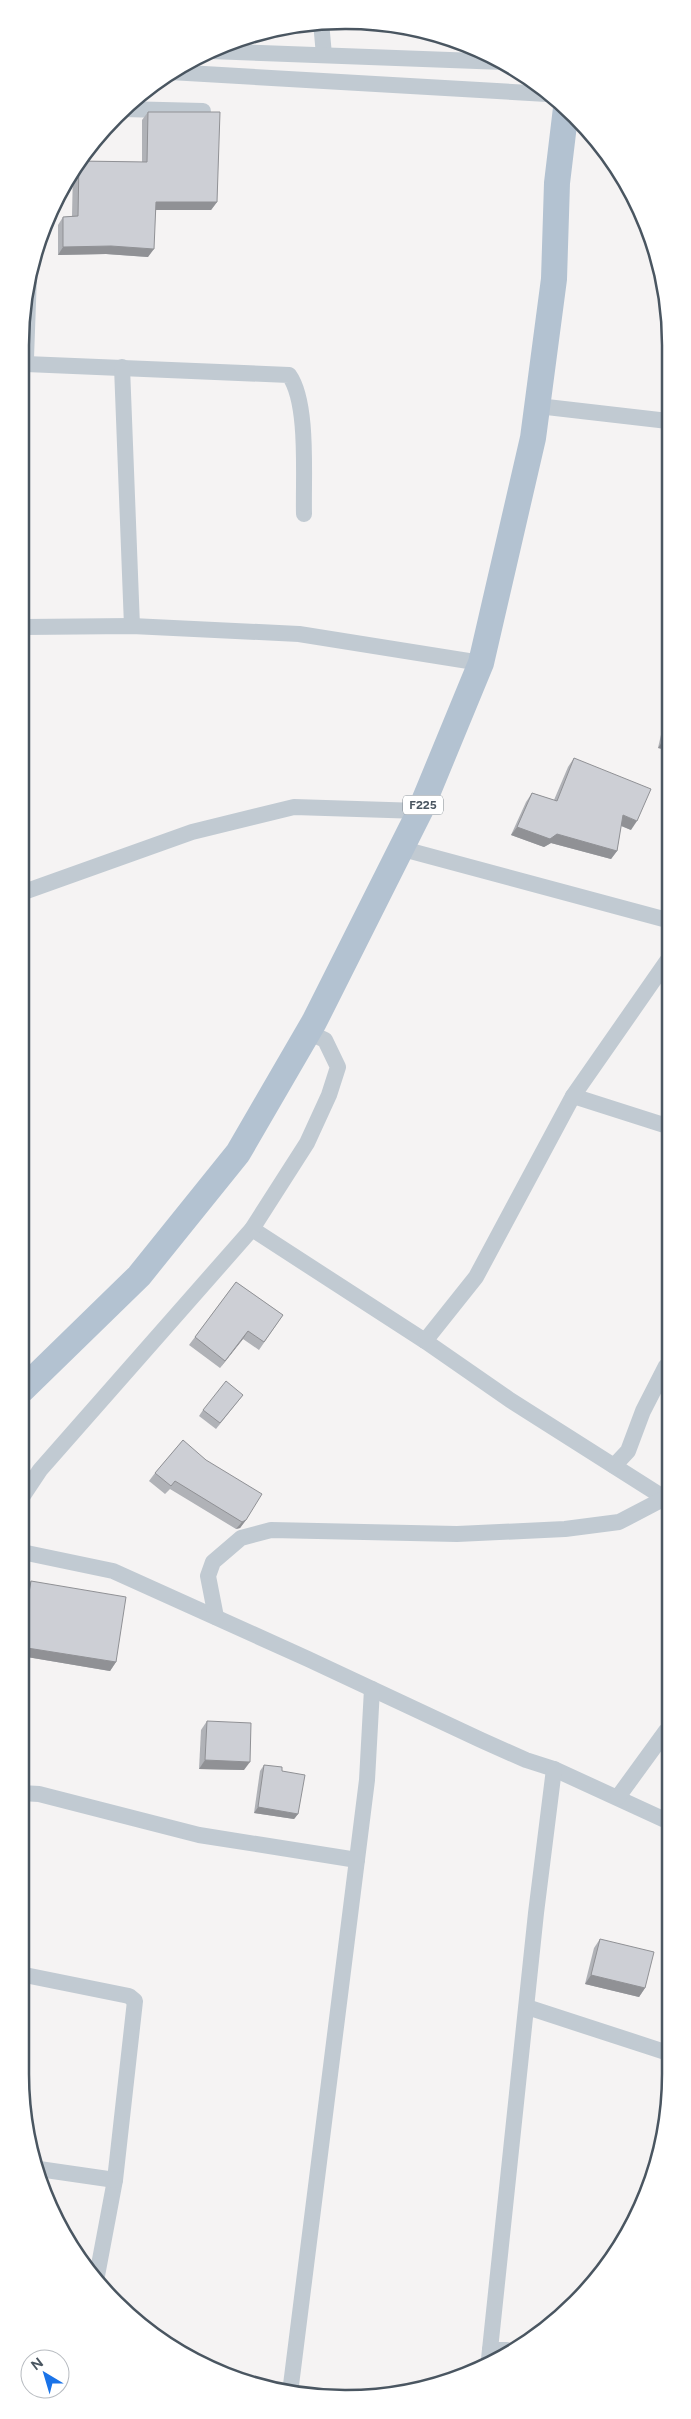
<svg xmlns="http://www.w3.org/2000/svg" width="691" height="2419" font-family="Figtree,sans-serif">
  <style>
    .lines { fill: none; stroke-linecap: round; stroke-linejoin: round }
    .street { stroke: #c1cad2; stroke-width: 16 }
    .primary { stroke: #b3c2d1; stroke-width: 26 }
    .wall { fill: #b0b2b7 }
    .shaded-wall { fill: #909195 }
    .building { fill: #cdcfd5; stroke: #909195 }
    .labels { text-anchor: middle; dominant-baseline: central; stroke-width: 4; stroke-linejoin: round; paint-order: stroke }
    .shield { fill: #fff; stroke: #808990; stroke-width: 1 }
    .shield-label { font-size: 12px; font-weight: bold; fill: #4a5661 }
    .rim { fill: none; stroke: #4a5661; stroke-width: 2.5 }
  </style>
  <rect width="100%" height="100%" fill="#f5f3f3"/>
  <g class="lines">
    <!-- street -->
    <g class="street">
      <path d="M 321,22 L 324,55"/>
      <path d="M 210,51 L 504,62"/>
      <path d="M 170,72 L 547,94"/>
      <path d="M 123,109 L 203,111"/>
      <path d="M 26,358 L 29,275"/>
      <path d="M 26,364 L 289,375 C 309,403 303,478 304,514"/>
      <path d="M 122,367 L 132,626"/>
      <path d="M 538,406 L 668,421"/>
      <path d="M 25,627 L 132,626 L 299,634 L 481,663"/>
      <path d="M 403,849 L 667,920"/>
      <path d="M 24,892 L 192,832 L 294,807 L 420,811"/>
      <path d="M 573,1096 L 667,1126"/>
      <path d="M 252,1229 L 425,1341 L 510,1400 L 666,1499"/>
      <path d="M 425,1341 L 476,1277 L 573,1096 L 667,961"/>
      <path d="M 614,1466 L 628,1451 L 643,1411 L 666,1366"/>
      <path d="M 22,1497 L 40,1470 L 252,1229 L 307,1143 L 329,1095 L 338,1067 L 325,1040 L 308,1032"/>
      <path d="M 22,1552 L 113,1571 L 308,1659 L 481,1740 L 526,1760 L 554,1769 L 665,1820"/>
      <path d="M 216,1617 L 208,1576 L 213,1562 L 241,1538 L 271,1530 L 457,1534 L 565,1529 L 619,1522 L 665,1498"/>
      <path d="M 21,1793 L 39,1794 L 199,1835 L 357,1860"/>
      <path d="M 618,1797 L 666,1731"/>
      <path d="M 20,1974 L 129,1996 L 135,2001 L 115,2180 L 96,2281"/>
      <path d="M 527,2007 L 665,2052"/>
      <path d="M 39,2169 L 115,2180"/>
      <path d="M 490,2350 L 507,2350"/>
      <path d="M 489,2359 L 536,1913 L 554,1769"/>
      <path d="M 290,2393 L 367,1780 L 372,1689"/>
    </g>
    <!-- primary -->
    <path class="primary" d="M 22,1390 L 139,1276 L 238,1153 L 314,1022 L 420,811 L 481,663 L 533,438 L 554,279 L 557,183 L 566,108"/>
  </g>
  <!-- wall -->
  <g class="wall">
    <path d="M 148,112 L 217,202 L 211,210 L 156,210 L 148,257 L 106,254 L 58,255 L 58,225 L 63,217 L 72,216 L 73,169 L 79,161 L 142,162 L 142,120 Z"/>
    <path d="M 667,714 L 667,750 L 658,748 L 665,717 Z"/>
    <path d="M 574,758 L 631,830 L 621,826 L 617,851 L 611,859 L 551,843 L 544,847 L 511,835 L 526,802 L 532,793 L 554,800 L 568,767 Z"/>
    <path d="M 236,1282 L 283,1315 L 259,1350 L 243,1339 L 220,1368 L 189,1345 Z"/>
    <path d="M 243,1395 L 216,1429 L 199,1416 L 203,1410 Z"/>
    <path d="M 183,1440 L 246,1520 L 240,1528 L 236,1529 L 170,1489 L 165,1494 L 149,1481 L 155,1473 Z"/>
    <path d="M 31,1581 L 116,1662 L 110,1671 L 21,1656 L 22,1607 L 25,1590 Z"/>
    <path d="M 207,1721 L 244,1770 L 199,1769 L 201,1730 Z"/>
    <path d="M 264,1765 L 282,1771 L 298,1814 L 294,1819 L 254,1813 L 260,1771 Z"/>
    <path d="M 600,1939 L 645,1988 L 639,1997 L 585,1984 L 594,1948 Z"/>
  </g>
  <!-- shaded-wall -->
  <g class="shaded-wall">
    <path d="M 156,202 L 217,202 L 211,210 L 150,210 Z"/>
    <path d="M 111,246 L 154,249 L 148,257 L 106,254 L 58,255 L 63,247 Z"/>
    <path d="M 664,739 L 667,740 L 667,750 L 658,748 Z"/>
    <path d="M 623,815 L 637,821 L 631,830 L 617,824 Z"/>
    <path d="M 517,827 L 557,834 L 617,851 L 611,859 L 551,843 L 544,847 L 511,835 Z"/>
    <path d="M 248,1331 L 243,1339 L 220,1368 L 225,1361 Z"/>
    <path d="M 246,1520 L 240,1528 L 236,1529 L 242,1522 Z"/>
    <path d="M 21,1647 L 116,1662 L 110,1671 L 21,1656 Z"/>
    <path d="M 205,1760 L 250,1762 L 244,1770 L 199,1769 Z"/>
    <path d="M 258,1807 L 298,1814 L 294,1819 L 254,1813 Z"/>
    <path d="M 591,1975 L 645,1988 L 639,1997 L 585,1984 Z"/>
  </g>
  <!-- building -->
  <g class="building">
    <path d="M 148,112 L 220,112 L 217,202 L 156,202 L 154,249 L 111,246 L 63,247 L 63,217 L 78,216 L 79,161 L 147,162 Z"/>
    <path d="M 667,724 L 667,740 L 664,739 Z"/>
    <path d="M 574,758 L 651,789 L 637,821 L 623,815 L 617,851 L 557,834 L 550,839 L 517,827 L 532,793 L 557,801 Z"/>
    <path d="M 236,1282 L 283,1315 L 264,1342 L 248,1331 L 225,1361 L 195,1337 Z"/>
    <path d="M 226,1381 L 243,1395 L 220,1423 L 203,1410 Z"/>
    <path d="M 183,1440 L 206,1460 L 262,1494 L 246,1520 L 242,1522 L 175,1481 L 171,1486 L 155,1473 Z"/>
    <path d="M 31,1581 L 126,1597 L 116,1662 L 21,1647 L 22,1633 Z"/>
    <path d="M 207,1721 L 251,1723 L 250,1762 L 205,1760 Z"/>
    <path d="M 264,1765 L 282,1767 L 282,1771 L 305,1775 L 298,1814 L 258,1807 Z"/>
    <path d="M 600,1939 L 654,1952 L 645,1988 L 591,1975 Z"/>
  </g>
  <g class="labels">
    <!-- shield labels -->
    <rect class="shield" x="403" y="795.5" width="40" height="19" rx="4"/>
    <g class="shield-label">
      <text x="423" y="805">F225</text>
    </g>
  </g>
  <!-- crop -->
  <path d="M0 0H691V2419H0ZM345 29H346A316 316 0 0 1 662 345V2074A316 316 0 0 1 346 2390H345A316 316 0 0 1 29 2074V345A316 316 0 0 1 345 29Z" fill="#fff" fill-rule="evenodd"/>
  <path class="rim" d="M345 29H346A316 316 0 0 1 662 345V2074A316 316 0 0 1 346 2390H345A316 316 0 0 1 29 2074V345A316 316 0 0 1 345 29Z"/>
  <!-- north arrow -->
  <g transform="translate(45 2374) rotate(322)"><circle r="24" fill="#ffffff" stroke="#b7bbc0"/>
  <path d="M0-4L9 19L0 12L-9 19Z" fill="#1a73e8"/>
  <text y="-8" font-size="14" font-weight="bold" text-anchor="middle" fill="#4a5661">N</text>
  </g>
</svg>
